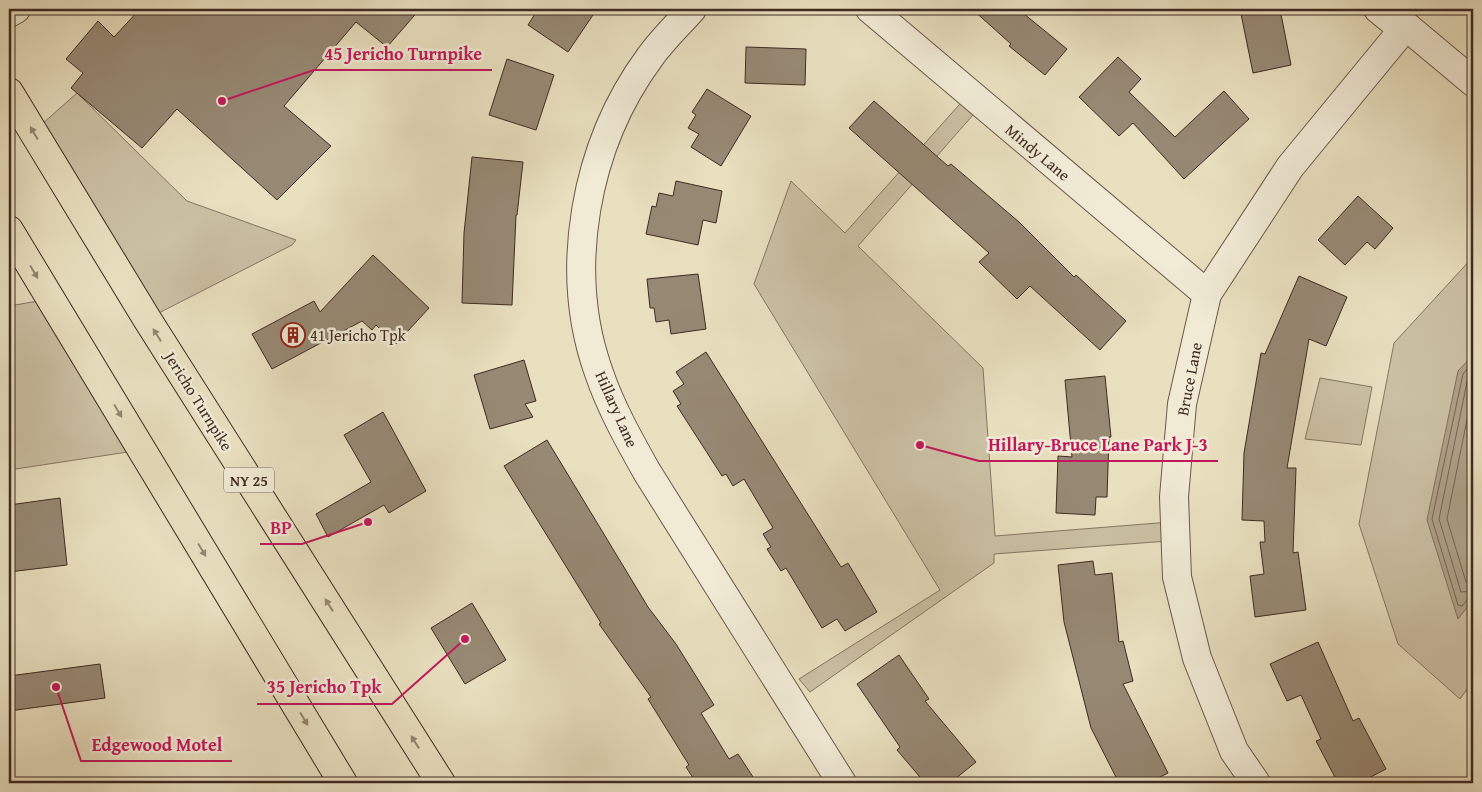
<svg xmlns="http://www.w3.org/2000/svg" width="1482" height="792" font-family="'Gentium Book Plus',serif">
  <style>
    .green { fill: #ccc1a5; stroke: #867663 }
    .water { fill: #afa28a; stroke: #827260 }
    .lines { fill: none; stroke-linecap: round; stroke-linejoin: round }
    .shore { stroke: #776656; stroke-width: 1 }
    .building { fill: #978974; stroke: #3f2b21 }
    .minor-casing { stroke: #6a5849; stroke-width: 30 }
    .major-casing { stroke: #3f2b21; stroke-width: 30 }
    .minor { stroke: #f1ebd6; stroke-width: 28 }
    .major { stroke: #e9e0c0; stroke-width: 28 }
    .oneway { fill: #948670 }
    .labels { text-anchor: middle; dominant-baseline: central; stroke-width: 5; stroke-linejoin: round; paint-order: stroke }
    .shield { fill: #f1ebd6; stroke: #746557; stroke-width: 1 }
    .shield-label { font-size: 15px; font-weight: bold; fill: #3f2b21 }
    .street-label { font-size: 16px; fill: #3f2b21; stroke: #f1ebd6 }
    .poi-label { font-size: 16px; fill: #3f2b21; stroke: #f1ebd6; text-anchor: start }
    .leader { fill: none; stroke: #c2185b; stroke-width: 2 }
    .callout-dot { fill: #c2185b; stroke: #f1ebd6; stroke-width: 2 }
    .callout-label { font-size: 18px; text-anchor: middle; font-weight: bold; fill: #c2185b; stroke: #f1ebd6; stroke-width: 5; stroke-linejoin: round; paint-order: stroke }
  </style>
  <rect width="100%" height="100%" fill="#e9e0c0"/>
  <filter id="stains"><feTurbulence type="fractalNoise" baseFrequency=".004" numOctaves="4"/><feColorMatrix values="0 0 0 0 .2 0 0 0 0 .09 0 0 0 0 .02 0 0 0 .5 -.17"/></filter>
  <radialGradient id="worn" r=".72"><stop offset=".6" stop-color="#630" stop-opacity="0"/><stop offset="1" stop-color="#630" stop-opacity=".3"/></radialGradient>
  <!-- green -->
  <g class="green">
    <path d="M 77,93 L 187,201 L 296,240 L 292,245 L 147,319 L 33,132 Z"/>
    <path d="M 967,96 L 980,107 L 858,246 L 983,368 L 995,536 L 1170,522 L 1168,541 L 994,554 L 994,563 L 810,692 L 799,679 L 940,590 L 754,284 L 791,181 L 845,233 Z"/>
    <path d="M 1473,257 L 1473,681 L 1460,699 L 1398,644 L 1359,524 L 1394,343 Z"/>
    <path d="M 50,299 L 141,450 L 9,470 L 9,306 Z"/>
    <path d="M 1320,378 L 1372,387 L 1361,445 L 1305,439 Z"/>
  </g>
  <!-- water -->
  <path class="water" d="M 1473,355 L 1473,600 L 1458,619 L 1427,520 L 1458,371 Z"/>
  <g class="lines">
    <!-- shore -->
    <g class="shore">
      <path d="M 1473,362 L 1463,374 L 1432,519 L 1458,605 L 1462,606 L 1468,599 L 1473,597"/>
      <path d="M 1473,371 L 1468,377 L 1439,519 L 1461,592 L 1473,591"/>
      <path d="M 1473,390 L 1447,519 L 1466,582 L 1473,584"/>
    </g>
  </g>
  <!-- building -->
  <g class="building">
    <path d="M 140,9 L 420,9 L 387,47 L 356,22 L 284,106 L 331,146 L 277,200 L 177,109 L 142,148 L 71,88 L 83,73 L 66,59 L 98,21 L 114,37 Z"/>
    <path d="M 538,9 L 597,9 L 568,52 L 528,25 Z"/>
    <path d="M 972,9 L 1018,9 L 1067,49 L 1045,75 L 1009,46 L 1011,44 Z"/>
    <path d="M 1240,9 L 1280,9 L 1291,65 L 1253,73 Z"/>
    <path d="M 746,47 L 806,49 L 805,85 L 745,83 Z"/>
    <path d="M 1118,57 L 1141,79 L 1129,92 L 1175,137 L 1224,91 L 1249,119 L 1184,179 L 1133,123 L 1119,136 L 1079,97 Z"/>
    <path d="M 507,59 L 554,75 L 536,130 L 489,115 Z"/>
    <path d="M 707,89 L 751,116 L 721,166 L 691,147 L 699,134 L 688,128 L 696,115 L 692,112 Z"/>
    <path d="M 874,101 L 948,166 L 951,164 L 1019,222 L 1074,277 L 1076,275 L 1126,321 L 1100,350 L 1030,286 L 1017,299 L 979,262 L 989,253 L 849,128 Z"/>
    <path d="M 472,157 L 523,162 L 517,215 L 516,215 L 512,305 L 462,303 L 464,233 Z"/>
    <path d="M 676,181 L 722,191 L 716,223 L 703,220 L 698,245 L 646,234 L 652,206 L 656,207 L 659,193 L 673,196 Z"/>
    <path d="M 1358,196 L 1393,228 L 1375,249 L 1367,242 L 1345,265 L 1318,240 Z"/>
    <path d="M 373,255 L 429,308 L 396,344 L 376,325 L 372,330 L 362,321 L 272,369 L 252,334 L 314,301 L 320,312 Z"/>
    <path d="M 698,274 L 706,329 L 671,334 L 669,320 L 656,322 L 654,308 L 650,308 L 647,279 Z"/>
    <path d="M 1299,276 L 1347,297 L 1326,346 L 1309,339 L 1287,468 L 1296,468 L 1293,553 L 1298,552 L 1306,610 L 1255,617 L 1250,576 L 1264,574 L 1260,542 L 1265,542 L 1264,521 L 1242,520 L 1244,453 L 1261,353 L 1265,354 Z"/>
    <path d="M 706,352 L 841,567 L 848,563 L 877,612 L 845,631 L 837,619 L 822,628 L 786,568 L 781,571 L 767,549 L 771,547 L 763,534 L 773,528 L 744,479 L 733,486 L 726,474 L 722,476 L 677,406 L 681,404 L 673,391 L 684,384 L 676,372 Z"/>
    <path d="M 524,360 L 536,401 L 525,404 L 533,417 L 490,429 L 474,375 Z"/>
    <path d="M 1105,376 L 1111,437 L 1109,437 L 1107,497 L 1096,497 L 1095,515 L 1056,513 L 1058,456 L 1072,457 L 1065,380 Z"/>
    <path d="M 383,412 L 426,491 L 389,513 L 384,505 L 328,537 L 316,514 L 371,482 L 344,435 Z"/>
    <path d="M 547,440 L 648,607 L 676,644 L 714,705 L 701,713 L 729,759 L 738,754 L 757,783 L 691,783 L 695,781 L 686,767 L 689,765 L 648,699 L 651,697 L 599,624 L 601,623 L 504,466 Z"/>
    <path d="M 60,498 L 67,565 L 9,572 L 9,505 Z"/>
    <path d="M 1093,561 L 1095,575 L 1112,573 L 1119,642 L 1123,641 L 1133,681 L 1123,684 L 1168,773 L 1148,783 L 1119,783 L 1091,728 L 1064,622 L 1058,565 Z"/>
    <path d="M 472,603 L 506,660 L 465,684 L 431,628 Z"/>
    <path d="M 1318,642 L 1353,721 L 1359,718 L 1386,769 L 1359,783 L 1338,783 L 1316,741 L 1321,739 L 1301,695 L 1287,701 L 1270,664 Z"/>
    <path d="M 899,655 L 929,699 L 925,701 L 976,762 L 950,783 L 925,783 L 897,750 L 900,747 L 857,684 Z"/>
    <path d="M 100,664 L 105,698 L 9,711 L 9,676 Z"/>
  </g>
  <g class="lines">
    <defs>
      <g id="minor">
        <path d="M 692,9 C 678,25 662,40 650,57 C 585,145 562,270 599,373 C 611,408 629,440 647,472 L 842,783"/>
        <path d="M 870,9 L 1207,294"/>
        <path d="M 1378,9 L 1395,23 L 1406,26 L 1473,82"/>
        <path d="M 9,13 L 16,9"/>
        <path d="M 1256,783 L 1234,751 L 1197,658 L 1177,577 L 1174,497 L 1182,404 L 1207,294 L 1290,167 L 1406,26"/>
      </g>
      <g id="major">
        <path d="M 9,92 L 147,319 L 441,783"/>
        <path d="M 9,230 L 343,783"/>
      </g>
    </defs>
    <!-- minor casing -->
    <use href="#minor" class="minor-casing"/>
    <!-- major casing -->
    <use href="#major" class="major-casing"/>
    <!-- minor -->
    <use href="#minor" class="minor"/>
    <!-- major -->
    <use href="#major" class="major"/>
  </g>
  <!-- one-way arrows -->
  <defs><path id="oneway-solid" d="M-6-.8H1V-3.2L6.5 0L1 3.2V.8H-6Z" transform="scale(1.25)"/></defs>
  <g class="oneway">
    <use href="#oneway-solid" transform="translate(34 133) rotate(-121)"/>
    <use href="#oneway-solid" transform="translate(34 272) rotate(59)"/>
    <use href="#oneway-solid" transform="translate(157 335) rotate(-122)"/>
    <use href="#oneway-solid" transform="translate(118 411) rotate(59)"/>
    <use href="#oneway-solid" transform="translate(202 550) rotate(59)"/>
    <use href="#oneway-solid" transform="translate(329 605) rotate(-122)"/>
    <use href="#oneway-solid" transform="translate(304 719) rotate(59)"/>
    <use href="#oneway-solid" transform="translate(415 742) rotate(-122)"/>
  </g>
  <!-- icons -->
  <defs>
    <symbol id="building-ring" viewBox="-11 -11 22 22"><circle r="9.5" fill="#f1ebd6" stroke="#8f2418" stroke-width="1.5"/><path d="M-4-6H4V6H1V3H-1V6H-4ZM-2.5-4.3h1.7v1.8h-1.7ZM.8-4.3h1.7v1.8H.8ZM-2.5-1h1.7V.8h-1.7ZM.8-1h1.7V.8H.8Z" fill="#8f2418"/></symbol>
  </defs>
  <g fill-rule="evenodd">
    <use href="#building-ring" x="279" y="321" width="28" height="28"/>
  </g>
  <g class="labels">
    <!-- shield labels -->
    <rect class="shield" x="224" y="467.5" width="50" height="25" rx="4"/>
    <g class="shield-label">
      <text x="249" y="480">NY 25</text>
    </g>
    <!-- street labels -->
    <g class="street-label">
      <text transform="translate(1038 152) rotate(40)">Mindy Lane</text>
      <text transform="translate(1189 379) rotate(-79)">Bruce Lane</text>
      <text transform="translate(199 401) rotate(58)">Jericho Turnpike</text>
      <text transform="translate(617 409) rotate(66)">Hillary Lane</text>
    </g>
    <!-- poi labels -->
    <g class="poi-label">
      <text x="310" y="335">41 Jericho Tpk</text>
    </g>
  </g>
  <!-- callouts -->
  <path class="leader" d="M222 101L314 70H492M920 445L979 461H1218M368 522L302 544H260M465 639L392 704H257M56 687L81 761H232"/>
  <g class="callout-dot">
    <circle cx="222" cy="101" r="5"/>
    <circle cx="920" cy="445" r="5"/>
    <circle cx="368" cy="522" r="5"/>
    <circle cx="465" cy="639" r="5"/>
    <circle cx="56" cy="687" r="5"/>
  </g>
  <g class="callout-label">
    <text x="403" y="60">45 Jericho Turnpike</text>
    <text x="1098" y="451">Hillary-Bruce Lane Park J-3</text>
    <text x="281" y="534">BP</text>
    <text x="324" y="693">35 Jericho Tpk</text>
    <text x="157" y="751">Edgewood Motel</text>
  </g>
  <!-- margin -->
  <rect width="1482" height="792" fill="none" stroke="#e9e0c0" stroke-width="30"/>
  <rect x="10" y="10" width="1462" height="772" fill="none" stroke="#3f2b21" stroke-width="2.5"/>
  <rect x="15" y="15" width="1452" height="762" fill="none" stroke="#3f2b21"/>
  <rect width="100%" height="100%" filter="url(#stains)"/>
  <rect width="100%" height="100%" fill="url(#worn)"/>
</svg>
